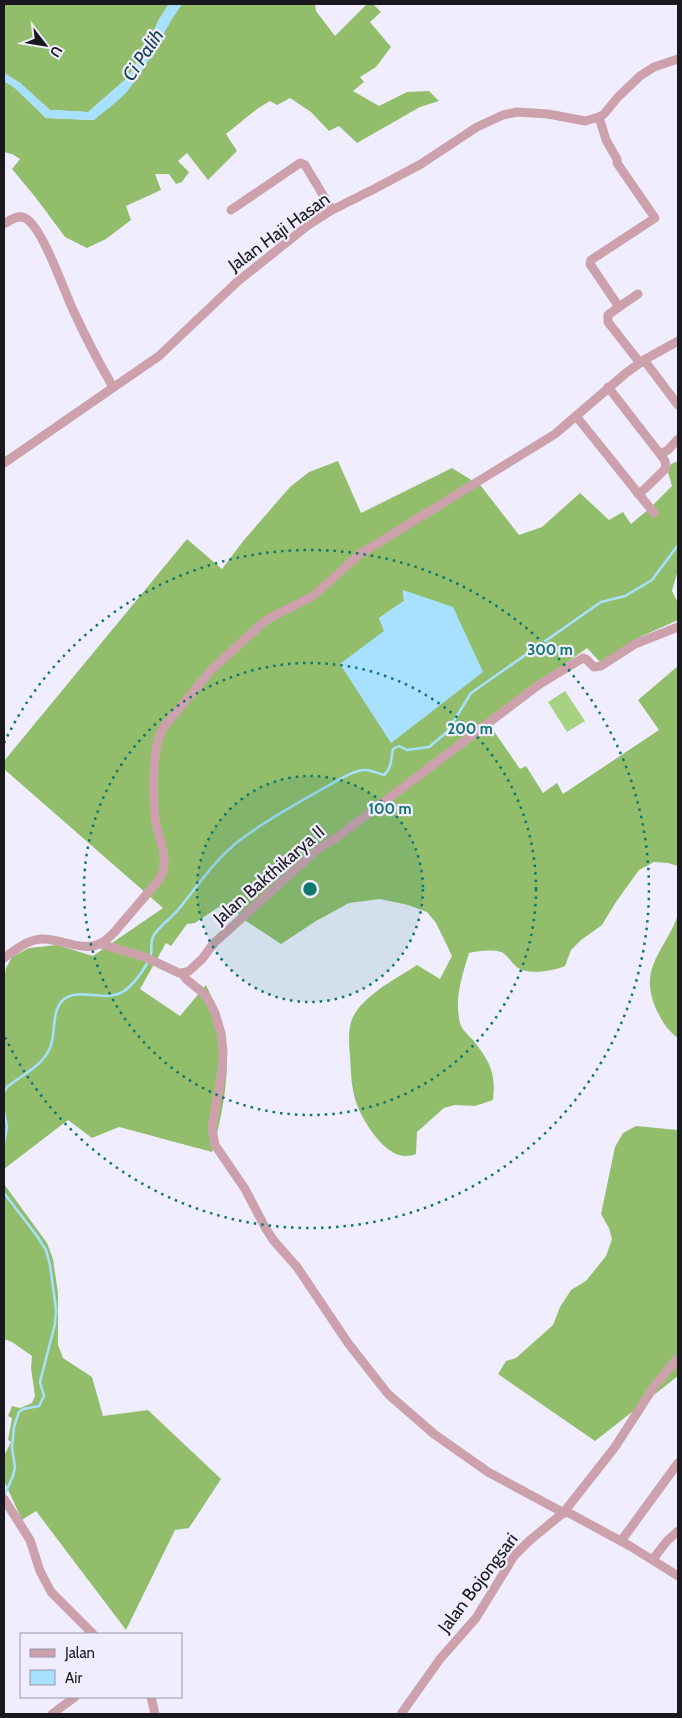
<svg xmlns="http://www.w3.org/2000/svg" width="682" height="1718" font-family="Cabin,sans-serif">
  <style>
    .green { fill: #a6d282 }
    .forest { fill: #92be6c; fill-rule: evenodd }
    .water { fill: #a7e1ff }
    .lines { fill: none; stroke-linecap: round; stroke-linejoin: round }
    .stream { stroke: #a7e1ff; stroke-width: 2.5 }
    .minor { stroke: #cda1ac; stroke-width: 9 }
    .ring { fill: none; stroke: #0f766e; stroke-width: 2.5; stroke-dasharray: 2.5 5 }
    .labels { text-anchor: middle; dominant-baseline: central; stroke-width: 4.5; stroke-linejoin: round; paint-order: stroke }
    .street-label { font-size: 18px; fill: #19181f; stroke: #f0eefe }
    .water-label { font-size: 19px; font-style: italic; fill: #0f3e52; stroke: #f0eefe }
    .centre { fill: #0f766e; stroke: #f0eefe; stroke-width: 2.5 }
    .ring-label { font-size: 15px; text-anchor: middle; font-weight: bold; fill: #0f766e; stroke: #f0eefe; stroke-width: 4.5; stroke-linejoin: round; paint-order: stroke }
  </style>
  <rect width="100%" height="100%" fill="#f0eefe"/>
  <!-- green -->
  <path class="green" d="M 565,691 L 585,721 L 567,732 L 548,702 Z"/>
  <!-- forest -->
  <g class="forest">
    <path d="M 4,4 L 169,4 L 158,21 L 147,49 L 126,79 L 88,112 L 50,110 L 20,83 L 4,73 Z"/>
    <path d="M 182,4 L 315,4 L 316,11 L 335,36 L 367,4 L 373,4 L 381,12 L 370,22 L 391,47 L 376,67 L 360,77 L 364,82 L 353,91 L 379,106 L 407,92 L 429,91 L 439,101 L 420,107 L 357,143 L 339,126 L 329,131 L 311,112 L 290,98 L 277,105 L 270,101 L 257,109 L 226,134 L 237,151 L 208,180 L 187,153 L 178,161 L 189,172 L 182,182 L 176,184 L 169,174 L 155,174 L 161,190 L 126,206 L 131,220 L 106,239 L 87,248 L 65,237 L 36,198 L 12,169 L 20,159 L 12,154 L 4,152 L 4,81 L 15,88 L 46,118 L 94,120 L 158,45 L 168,24 Z"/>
    <path d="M 338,461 L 361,513 L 452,468 L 481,486 L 519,535 L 542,527 L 580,493 L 609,520 L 623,512 L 631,524 L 650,508 L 672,486 L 668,472 L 671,464 L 678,461 L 678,570 L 672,591 L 678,603 L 678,620 L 640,637 L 600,662 L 587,648 L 487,721 L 520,769 L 526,766 L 543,793 L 557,783 L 563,794 L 659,730 L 638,700 L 678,666 L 678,866 L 668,863 L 654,862 L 639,870 L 616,902 L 602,925 L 581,940 L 571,950 L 565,966 C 553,971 529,975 518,968 C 512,964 507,954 501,952 C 491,949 479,951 469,953 C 463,973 455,996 459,1018 C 460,1028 466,1033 473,1040 C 490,1062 496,1072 493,1100 L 475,1106 L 455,1105 L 444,1108 L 417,1132 L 416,1154 C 413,1155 409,1156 405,1156 C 384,1156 362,1120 356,1102 C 351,1087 351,1071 350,1056 C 349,1045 348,1033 351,1022 C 359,997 396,979 417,965 L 440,979 L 452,956 L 436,923 L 427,912 L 408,905 L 380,899 L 349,903 L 316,921 L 281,944 L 246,921 L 228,905 L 217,908 L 195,923 L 187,924 L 171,946 L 166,943 L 140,989 L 180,1016 L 206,985 C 213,1000 221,1016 224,1033 C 232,1067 222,1118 212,1152 L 119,1127 L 92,1138 L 68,1120 L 4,1169 L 4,979 L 6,968 L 12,957 L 29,948 L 57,945 L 93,956 L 163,908 L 4,769 L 4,761 L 187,539 L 222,569 L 244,540 L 290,487 L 309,472 ZM 403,590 L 483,672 L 340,664 L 385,631 L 379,618 L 404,601 Z"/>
    <path d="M 678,915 L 678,1038 C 668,1031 663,1023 657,1011 C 637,968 664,953 678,915 Z"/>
    <path d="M 636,1126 L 678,1130 L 678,1376 L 595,1441 L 498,1374 L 506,1361 L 516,1358 L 553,1325 L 560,1307 L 571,1290 L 586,1281 L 606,1256 L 612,1239 L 609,1228 L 601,1214 L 615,1147 L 623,1133 Z"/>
    <path d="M 4,1184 L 47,1243 L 53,1259 L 58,1293 L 58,1345 L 63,1358 L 92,1377 L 103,1416 L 148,1410 L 221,1479 L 189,1528 L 175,1530 L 126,1630 L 36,1511 L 22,1520 L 4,1481 L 4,1456 L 11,1442 L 8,1440 L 12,1418 L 8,1416 L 12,1406 L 20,1408 L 32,1403 L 35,1396 L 31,1368 L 32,1356 L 12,1342 L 4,1339 Z"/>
  </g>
  <!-- water -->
  <g class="water">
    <path d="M 169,4 L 182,4 C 163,31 150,63 129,89 C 120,101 105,110 94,120 L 46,118 L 15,88 L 4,81 L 4,73 L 20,83 L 50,110 L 88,112 L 126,79 L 147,49 L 158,21 Z"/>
    <path d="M 403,590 L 453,607 L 483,672 L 391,743 L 340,664 L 384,631 L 379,618 L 404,601 Z"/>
  </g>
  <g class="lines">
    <!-- stream -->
    <g class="stream">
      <path d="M 4,1092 L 7,1087 C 20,1076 41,1067 49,1050 C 57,1035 50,1013 63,1000 C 79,985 109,1006 128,988 C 137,980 147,966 151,954 C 152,947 150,941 154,935 C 160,926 170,919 177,911 C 197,887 216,858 240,840 C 266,820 296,804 324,788 C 336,782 352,770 366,770 C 372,770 378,774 384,775 C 392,768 391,759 393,749 L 399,746 L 407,750 L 429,747 L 447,732 L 471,693 L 601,602 L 625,596 L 652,580 L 678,545"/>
      <path d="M 4,1111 L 7,1127 L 4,1143"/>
      <path d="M 4,1193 L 37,1236 L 46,1250 L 50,1265 L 56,1309 L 55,1324 L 40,1382 L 44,1396 L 39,1406 L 23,1409 L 19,1412 L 14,1427 L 12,1448 L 15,1467 L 13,1476 L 4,1496"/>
    </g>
    <!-- minor -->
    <g class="minor">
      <path d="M 599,117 L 606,140 L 617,159 L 617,163 L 655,218 L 591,260 L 590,264 L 619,307 L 638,294"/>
      <path d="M 231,210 L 300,163 L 305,165 L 332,210"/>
      <path d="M 4,224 C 9,221 18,214 25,218 C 43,227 64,292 74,312 C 86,338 99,363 113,387"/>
      <path d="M 619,307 L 608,315 L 608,322 L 640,363"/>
      <path d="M 644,360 L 678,405"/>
      <path d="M 608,387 L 660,454 L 668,450 L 678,439"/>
      <path d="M 576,416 L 654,513"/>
      <path d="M 4,463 L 159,356 L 237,282 L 307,226 L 332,210 L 376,188 L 421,164 L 477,127 L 503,115 L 517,112 L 548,114 L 585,121 L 599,117 L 604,114 L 618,97 L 640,76 L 654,67 L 678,59"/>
      <path d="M 638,494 C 643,492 660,474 666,468 L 665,461 L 660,454"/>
      <path d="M 100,944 L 145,957 L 179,973 L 182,973 L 189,971 L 202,959 L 214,943 L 317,850 L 340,835 L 540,684 L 583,658 L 586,659 L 594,667 L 601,666 L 635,644 L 678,627"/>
      <path d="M 4,958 C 15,950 27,940 41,939 C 61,938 83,953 101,943 C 110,939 117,929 123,922 C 135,908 146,895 158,881 C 172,861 158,840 155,818 C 153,796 151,745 164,727 L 212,669 L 266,620 L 313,596 L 360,554 L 555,434 L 626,373 L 644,360 L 678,341"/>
      <path d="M 182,973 L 186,979 L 202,992 L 209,1001 L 215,1013 L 221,1033 L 223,1051 L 222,1070 L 212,1128 L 215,1145 L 245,1189 L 266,1229 L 274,1241 L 297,1267 L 348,1343 L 388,1394 L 434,1434 L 488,1472 L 564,1513"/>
      <path d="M 4,1499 L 30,1540 L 40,1571 L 51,1592 L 93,1634"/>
      <path d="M 564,1512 L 615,1447 L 655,1385 L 678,1358"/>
      <path d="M 621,1541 L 678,1463"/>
      <path d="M 653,1559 L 667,1541 L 678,1531"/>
      <path d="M 151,1697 L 155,1714"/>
      <path d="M 52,1714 L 75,1697"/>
      <path d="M 401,1714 L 440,1659 L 476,1618 L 514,1556 L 529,1541 L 563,1513 L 569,1513 L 630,1546 L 678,1576"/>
    </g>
  </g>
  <!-- distance rings -->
  <circle cx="310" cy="889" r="113" fill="#0f766e" fill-opacity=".12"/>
  <g class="ring">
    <circle cx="310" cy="889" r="113"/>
    <circle cx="310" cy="889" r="226"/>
    <path d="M4 743A339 339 0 1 1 4 1035"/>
  </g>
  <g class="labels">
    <!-- street labels -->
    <g class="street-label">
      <text transform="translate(279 232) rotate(-36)">Jalan Haji Hasan</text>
      <text transform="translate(269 875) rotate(-41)">Jalan Bakthikarya II</text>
      <text transform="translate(478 1583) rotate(-53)">Jalan Bojongsari</text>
    </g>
    <!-- water labels -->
    <g class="water-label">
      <text transform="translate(143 55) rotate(-56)">Ci Palih</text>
    </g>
  </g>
  <circle cx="310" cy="889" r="8" class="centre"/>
  <g class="ring-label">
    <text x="550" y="655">300 m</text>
    <text x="470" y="734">200 m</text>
    <text x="390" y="814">100 m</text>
  </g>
  <!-- border -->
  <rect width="682" height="1718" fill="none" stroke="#19181f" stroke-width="10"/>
  <!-- legend -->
  <rect x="20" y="1633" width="162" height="65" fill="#f0eefe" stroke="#9a98a5"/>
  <rect x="30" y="1649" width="25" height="8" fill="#cda1ac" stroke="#9a98a5"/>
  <text x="65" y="1658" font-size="15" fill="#19181f">Jalan</text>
  <rect x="30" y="1670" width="25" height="15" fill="#a7e1ff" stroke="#9a98a5"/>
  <text x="65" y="1683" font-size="15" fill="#19181f">Air</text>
  <!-- north arrow -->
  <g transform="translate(45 45) rotate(121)" stroke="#f0eefe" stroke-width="4" paint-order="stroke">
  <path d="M0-4L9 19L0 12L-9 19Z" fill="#19181f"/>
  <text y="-8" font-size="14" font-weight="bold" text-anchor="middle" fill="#19181f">U</text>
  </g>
</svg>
